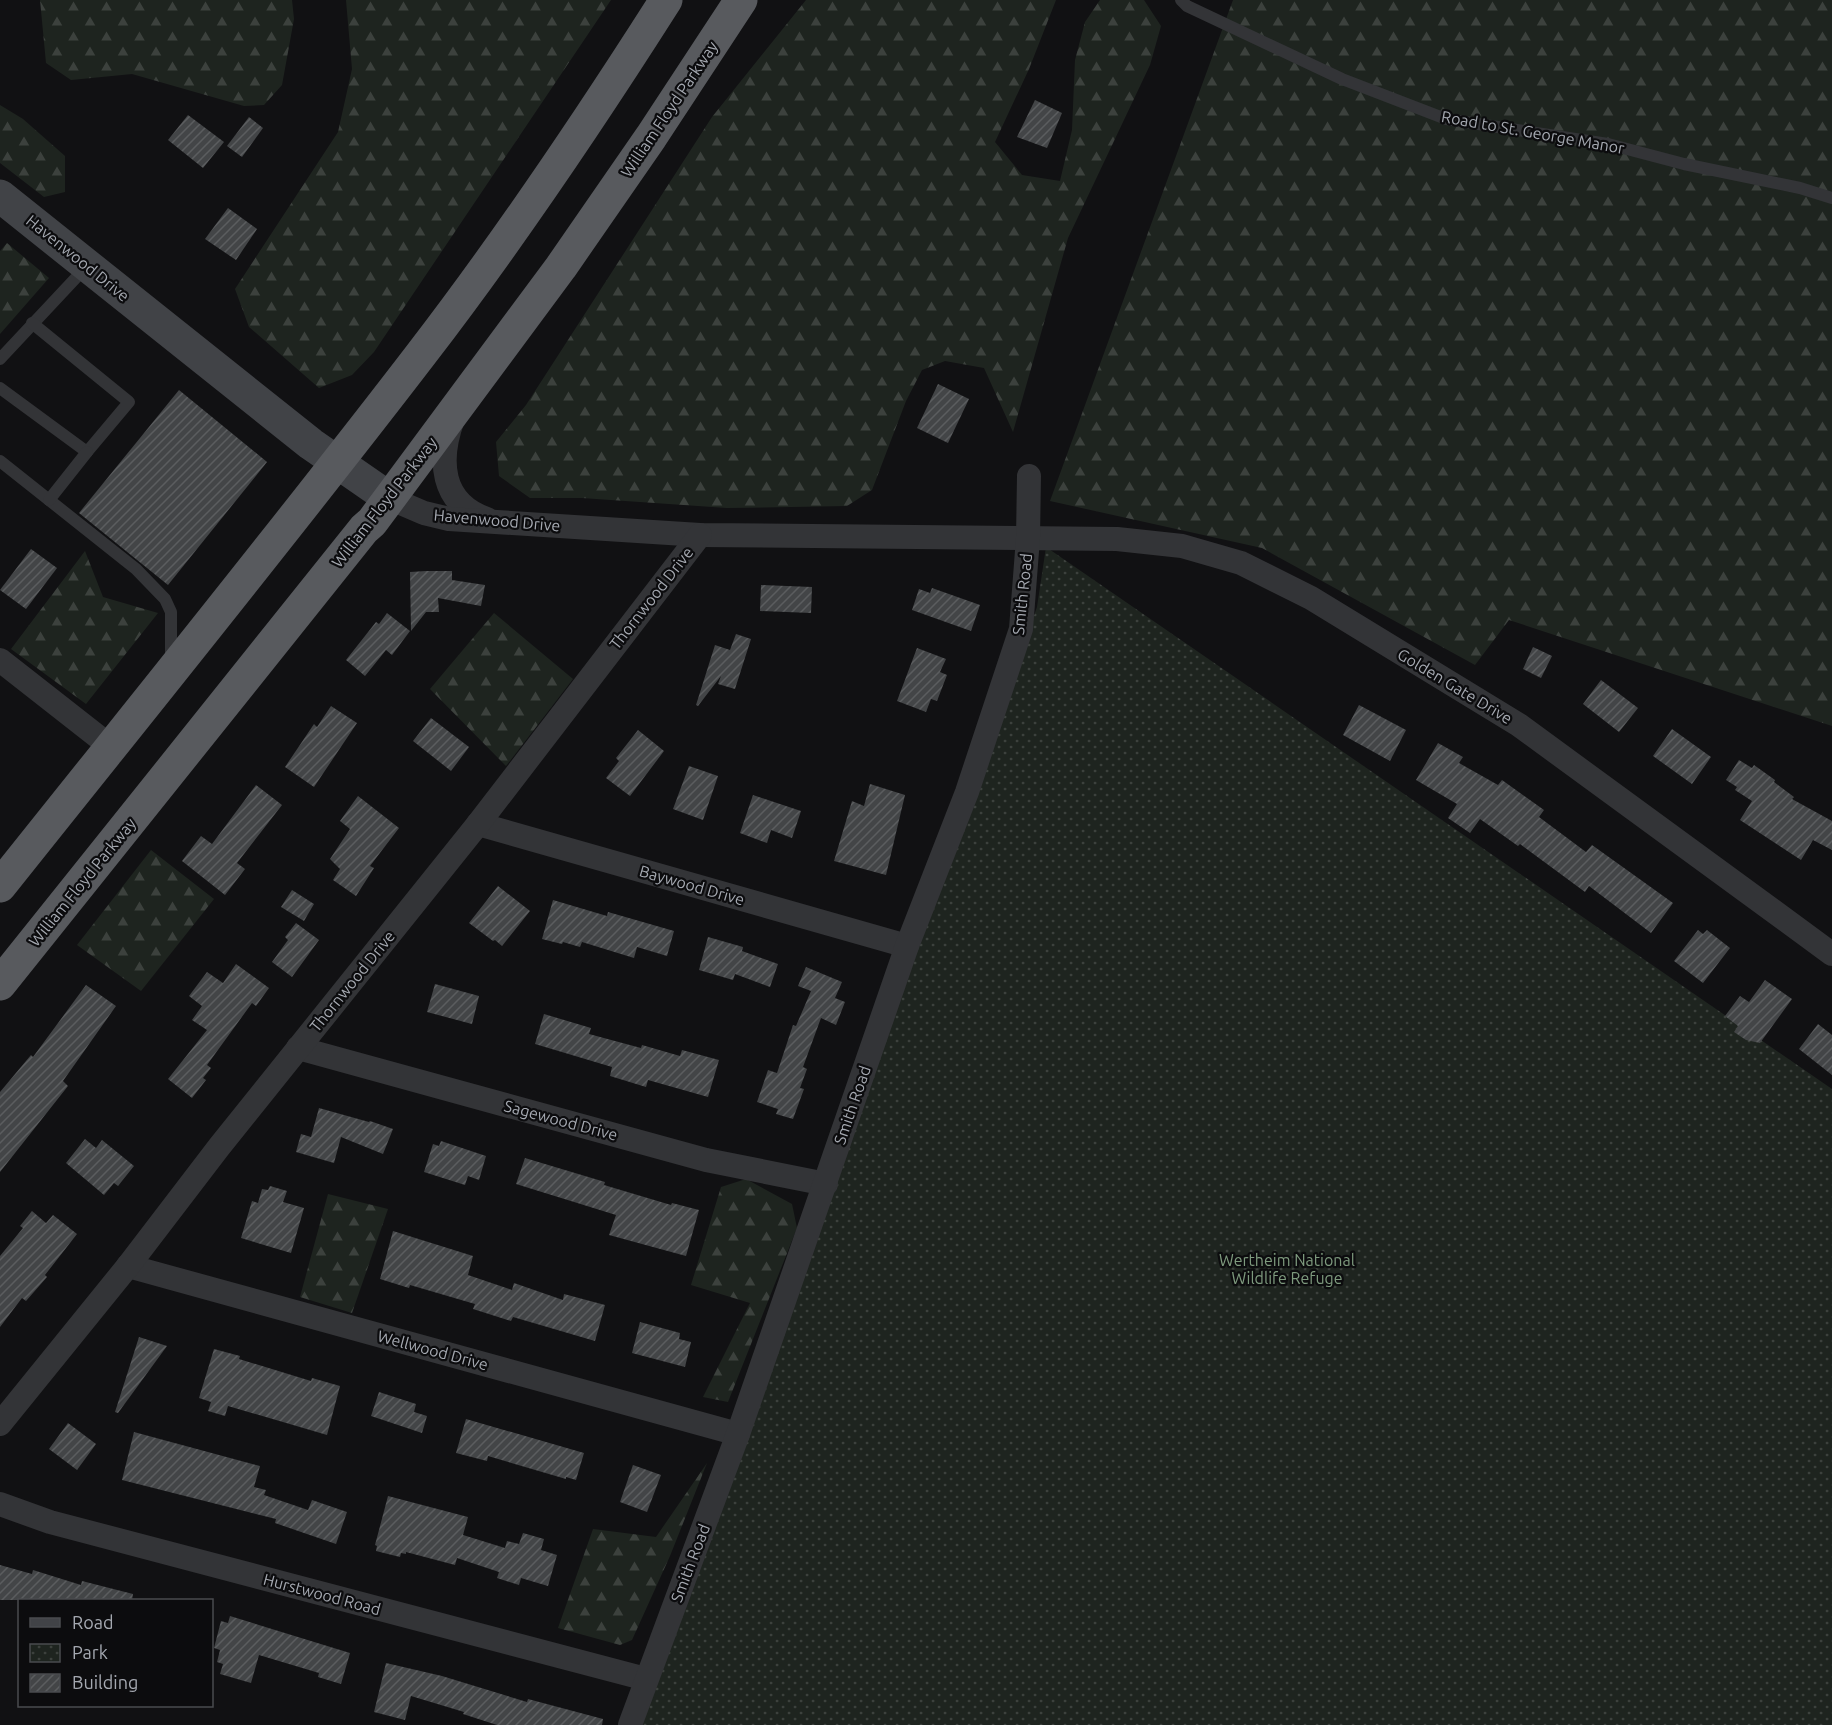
<svg xmlns="http://www.w3.org/2000/svg" width="1832" height="1725" font-family="Ubuntu,sans-serif">
  <style>
    .forest { fill: url(#forest-firs) }
    .park { fill: url(#park-dots) }
    .building { fill: url(#building-hatch) }
    .lines { fill: none; stroke-linecap: round; stroke-linejoin: round }
    .service { stroke: #333437; stroke-width: 12 }
    .minor { stroke: #333437; stroke-width: 24 }
    .secondary { stroke: #414347; stroke-width: 33 }
    .trunk { stroke: #585a5e; stroke-width: 33 }
    .labels { text-anchor: middle; dominant-baseline: central; stroke-width: 4.5; stroke-linejoin: round; paint-order: stroke }
    .street-label { font-size: 16px; fill: #a5a9b1; stroke: #0c0c0e }
    .park-label { font-size: 16px; fill: #7e9a7e; stroke: #0c0c0e }
  </style>
  <defs>
    <pattern id="forest-firs" width="22" height="20" patternUnits="userSpaceOnUse" patternTransform="scale(1.5)"><rect width="22" height="20" fill="#1e241f"/><path d="M5 1l3.5 6h-7zM16 11l3.5 6h-7z" fill="#3c413d"/></pattern>
    <pattern id="park-dots" width="8" height="8" patternUnits="userSpaceOnUse" patternTransform="scale(1.5)"><rect width="8" height="8" fill="#1e241f"/><path d="M2 2h.1M6 6h.1" fill="none" stroke="#3c413d" stroke-width="1.8" stroke-linecap="round"/></pattern>
    <pattern id="building-hatch" width="6" height="6" patternUnits="userSpaceOnUse" patternTransform="scale(1.5)"><rect width="6" height="6" fill="#434547"/><path d="M-1 1l2-2M0 6l6-6M5 7l2-2" fill="none" stroke="#5b5d5f"/></pattern>
  </defs>
  <rect width="100%" height="100%" fill="#111113"/>
  <!-- forest -->
  <g class="forest">
    <path d="M 40,0 L 292,0 L 294,19 L 282,85 L 264,105 L 244,106 L 132,74 L 71,80 L 46,63 Z"/>
    <path d="M 346,0 L 611,0 L 374,352 L 352,375 L 319,388 L 249,327 L 235,289 L 338,132 L 352,69 Z"/>
    <path d="M 806,0 L 1056,0 L 1029,69 L 995,142 L 1022,175 L 1060,181 L 1072,130 L 1075,60 L 1085,22 L 1100,0 L 1144,0 L 1161,26 L 1150,65 L 1068,238 L 1013,432 L 984,368 L 945,361 L 922,370 L 906,401 L 872,490 L 847,506 L 727,508 L 582,498 L 530,498 L 499,476 L 496,442 L 526,405 L 712,117 Z"/>
    <path d="M 1233,0 L 1832,0 L 1832,726 L 1509,620 L 1475,665 L 1262,548 L 1050,501 Z"/>
    <path d="M 0,105 L 23,119 L 65,156 L 65,192 L 44,197 L 0,163 Z"/>
    <path d="M 7,243 L 49,278 L 0,334 L 0,251 Z"/>
    <path d="M 85,551 L 103,597 L 158,613 L 86,704 L 11,649 Z"/>
    <path d="M 494,613 L 573,679 L 506,766 L 430,689 Z"/>
    <path d="M 151,850 L 214,899 L 141,991 L 77,945 Z"/>
    <path d="M 746,1179 L 792,1204 L 797,1228 L 728,1402 L 703,1397 L 750,1303 L 691,1285 L 721,1187 Z"/>
    <path d="M 328,1194 L 388,1209 L 352,1313 L 300,1297 Z"/>
    <path d="M 707,1463 L 670,1556 L 632,1640 L 620,1645 L 558,1628 L 593,1529 L 656,1537 Z"/>
  </g>
  <!-- park -->
  <path class="park" d="M 1046,547 L 1832,1089 L 1832,1725 L 635,1725 L 865,1096 L 1037,607 Z"/>
  <!-- building -->
  <g class="building">
    <path d="M 1035,100 L 1062,113 L 1047,148 L 1017,137 Z"/>
    <path d="M 188,115 L 224,142 L 203,168 L 168,140 Z"/>
    <path d="M 249,117 L 263,128 L 242,157 L 227,146 Z"/>
    <path d="M 228,208 L 257,229 L 236,260 L 205,239 Z"/>
    <path d="M 938,384 L 969,399 L 948,443 L 917,428 Z"/>
    <path d="M 179,390 L 267,462 L 168,585 L 79,513 Z"/>
    <path d="M 31,549 L 57,568 L 26,609 L 0,590 Z"/>
    <path d="M 426,571 L 452,571 L 452,580 L 485,585 L 481,606 L 438,598 L 439,612 L 426,612 L 411,631 L 410,572 Z"/>
    <path d="M 761,585 L 812,587 L 811,613 L 760,611 Z"/>
    <path d="M 932,588 L 980,605 L 971,631 L 912,610 L 919,589 L 930,593 Z"/>
    <path d="M 387,613 L 410,631 L 392,655 L 386,650 L 365,676 L 346,660 L 376,622 L 379,624 Z"/>
    <path d="M 736,634 L 751,639 L 735,689 L 718,684 L 721,676 L 698,706 L 696,705 L 715,645 L 730,650 Z"/>
    <path d="M 1533,647 L 1552,656 L 1541,678 L 1523,669 Z"/>
    <path d="M 917,648 L 946,659 L 940,672 L 947,675 L 937,701 L 931,699 L 926,712 L 897,701 Z"/>
    <path d="M 1601,680 L 1638,708 L 1619,732 L 1583,704 Z"/>
    <path d="M 1359,705 L 1406,730 L 1390,761 L 1343,735 Z"/>
    <path d="M 331,706 L 357,723 L 314,787 L 285,767 L 314,724 L 317,727 Z"/>
    <path d="M 431,718 L 469,747 L 451,771 L 413,741 Z"/>
    <path d="M 1672,729 L 1711,757 L 1692,784 L 1653,756 Z"/>
    <path d="M 638,730 L 664,751 L 630,796 L 606,778 L 619,761 L 616,758 Z"/>
    <path d="M 1438,743 L 1463,757 L 1459,763 L 1498,785 L 1502,780 L 1544,810 L 1539,817 L 1586,852 L 1592,845 L 1673,903 L 1651,933 L 1589,886 L 1585,892 L 1520,844 L 1518,846 L 1480,819 L 1470,833 L 1448,818 L 1457,804 L 1416,780 Z"/>
    <path d="M 1739,760 L 1752,768 L 1754,765 L 1775,780 L 1774,782 L 1794,797 L 1792,799 L 1832,821 L 1832,850 L 1813,840 L 1801,860 L 1740,820 L 1752,801 L 1735,790 L 1737,787 L 1726,780 Z"/>
    <path d="M 689,766 L 718,776 L 703,820 L 673,809 Z"/>
    <path d="M 870,784 L 905,795 L 886,875 L 834,861 L 852,801 L 864,806 Z"/>
    <path d="M 256,785 L 282,805 L 237,863 L 245,869 L 225,895 L 182,861 L 201,836 L 212,844 Z"/>
    <path d="M 753,795 L 801,811 L 792,838 L 771,830 L 767,843 L 740,833 Z"/>
    <path d="M 358,796 L 399,828 L 370,866 L 374,868 L 356,896 L 333,880 L 340,869 L 330,859 L 350,829 L 340,821 Z"/>
    <path d="M 498,886 L 530,911 L 502,946 L 495,940 L 493,941 L 469,923 Z"/>
    <path d="M 292,890 L 314,904 L 304,921 L 281,907 Z"/>
    <path d="M 553,900 L 607,916 L 608,912 L 674,931 L 667,956 L 637,947 L 634,958 L 582,942 L 580,947 L 563,942 L 562,944 L 542,939 Z"/>
    <path d="M 296,923 L 319,940 L 292,977 L 272,962 L 288,940 L 285,937 Z"/>
    <path d="M 1698,930 L 1703,934 L 1707,930 L 1730,948 L 1703,983 L 1674,961 Z"/>
    <path d="M 708,937 L 743,947 L 742,951 L 778,964 L 770,987 L 735,974 L 733,980 L 699,970 Z"/>
    <path d="M 236,964 L 269,988 L 256,1006 L 252,1003 L 207,1065 L 211,1068 L 203,1078 L 206,1080 L 192,1098 L 168,1079 L 207,1030 L 192,1020 L 202,1006 L 189,996 L 207,972 L 223,983 Z"/>
    <path d="M 806,967 L 842,982 L 835,998 L 845,1002 L 836,1025 L 821,1018 L 803,1067 L 807,1069 L 800,1088 L 804,1089 L 793,1119 L 776,1114 L 778,1109 L 757,1102 L 768,1070 L 777,1073 L 793,1025 L 796,1026 L 811,991 L 798,986 Z"/>
    <path d="M 1765,980 L 1792,999 L 1760,1043 L 1746,1040 L 1734,1032 L 1738,1026 L 1725,1016 L 1740,996 L 1749,1002 Z"/>
    <path d="M 435,984 L 479,996 L 472,1024 L 427,1012 Z"/>
    <path d="M 86,985 L 116,1006 L 63,1081 L 68,1086 L 0,1172 L 0,1092 L 31,1055 L 33,1057 Z"/>
    <path d="M 544,1014 L 591,1028 L 589,1034 L 641,1048 L 642,1045 L 680,1056 L 682,1050 L 719,1060 L 708,1097 L 648,1080 L 646,1087 L 610,1076 L 612,1067 L 535,1044 Z"/>
    <path d="M 1818,1024 L 1832,1035 L 1832,1075 L 1799,1049 Z"/>
    <path d="M 319,1108 L 369,1122 L 370,1121 L 393,1129 L 383,1154 L 341,1137 L 334,1163 L 296,1152 L 301,1134 L 311,1137 Z"/>
    <path d="M 85,1139 L 96,1148 L 102,1140 L 134,1166 L 118,1186 L 114,1183 L 104,1195 L 66,1163 Z"/>
    <path d="M 441,1141 L 486,1156 L 479,1180 L 468,1176 L 465,1185 L 424,1172 L 433,1144 L 439,1146 Z"/>
    <path d="M 525,1158 L 605,1182 L 604,1185 L 671,1205 L 672,1203 L 699,1210 L 686,1256 L 609,1235 L 616,1215 L 516,1184 Z"/>
    <path d="M 270,1186 L 287,1191 L 283,1202 L 304,1208 L 291,1253 L 241,1238 L 252,1201 L 258,1203 L 262,1189 L 268,1190 Z"/>
    <path d="M 32,1211 L 46,1223 L 53,1215 L 77,1234 L 45,1275 L 47,1277 L 26,1301 L 22,1298 L 0,1327 L 0,1256 L 23,1228 L 20,1226 Z"/>
    <path d="M 393,1231 L 473,1256 L 468,1275 L 512,1290 L 514,1283 L 563,1300 L 564,1294 L 605,1305 L 595,1341 L 513,1317 L 511,1321 L 473,1309 L 475,1304 L 410,1285 L 409,1288 L 380,1279 Z"/>
    <path d="M 640,1322 L 680,1333 L 679,1339 L 691,1342 L 685,1367 L 632,1353 Z"/>
    <path d="M 139,1337 L 167,1346 L 118,1413 L 115,1412 Z"/>
    <path d="M 214,1349 L 240,1356 L 239,1359 L 311,1381 L 312,1378 L 340,1386 L 327,1435 L 228,1406 L 225,1416 L 208,1411 L 211,1402 L 199,1398 Z"/>
    <path d="M 379,1392 L 416,1404 L 414,1412 L 427,1416 L 422,1433 L 371,1416 Z"/>
    <path d="M 466,1419 L 584,1453 L 576,1480 L 566,1477 L 566,1479 L 488,1456 L 487,1461 L 456,1453 Z"/>
    <path d="M 68,1423 L 96,1444 L 77,1470 L 49,1449 Z"/>
    <path d="M 134,1432 L 260,1466 L 254,1487 L 266,1490 L 264,1495 L 308,1510 L 312,1500 L 347,1512 L 336,1544 L 275,1523 L 276,1519 L 122,1480 Z"/>
    <path d="M 633,1465 L 661,1475 L 647,1512 L 620,1502 Z"/>
    <path d="M 388,1496 L 468,1517 L 463,1535 L 505,1548 L 507,1541 L 519,1544 L 523,1533 L 544,1539 L 541,1550 L 557,1555 L 548,1586 L 521,1578 L 519,1585 L 497,1578 L 499,1572 L 457,1558 L 455,1565 L 406,1552 L 406,1554 L 401,1553 L 400,1557 L 376,1551 L 377,1546 L 375,1545 Z"/>
    <path d="M 0,1565 L 32,1574 L 33,1570 L 81,1585 L 82,1581 L 133,1594 L 132,1600 L 0,1600 Z"/>
    <path d="M 230,1616 L 350,1653 L 341,1684 L 318,1677 L 319,1673 L 259,1655 L 251,1683 L 220,1674 L 223,1664 L 217,1662 L 220,1650 L 214,1648 L 221,1621 L 228,1623 Z"/>
    <path d="M 386,1663 L 442,1676 L 527,1702 L 528,1699 L 603,1719 L 602,1725 L 497,1725 L 463,1714 L 464,1712 L 411,1696 L 405,1720 L 374,1712 Z"/>
  </g>
  <g class="lines">
    <!-- service -->
    <g class="service">
      <path d="M 1181,0 L 1187,6 L 1342,79 L 1446,119 L 1608,144 L 1684,164 L 1800,188 L 1832,198"/>
      <path d="M 0,359 L 87,266"/>
      <path d="M 0,388 L 87,452 L 129,402 L 32,323"/>
      <path d="M 0,461 L 136,569 L 165,599 L 171,612 L 171,660"/>
      <path d="M 49,500 L 87,452"/>
    </g>
    <!-- minor -->
    <g class="minor">
      <path d="M 453,419 C 438,460 440,503 487,519"/>
      <path d="M 389,498 L 424,513 L 449,519 L 700,535 L 1117,539 L 1182,546 L 1241,563 L 1311,598 L 1519,725 L 1832,954"/>
      <path d="M 0,660 L 111,747"/>
      <path d="M 478,824 L 907,946"/>
      <path d="M 298,1048 L 706,1160 L 826,1184"/>
      <path d="M 128,1266 L 738,1434"/>
      <path d="M 0,1424 L 128,1266 L 219,1147 L 478,824 L 700,535"/>
      <path d="M 0,1504 L 50,1522 L 646,1679"/>
      <path d="M 630,1725 L 738,1434 L 907,946 L 967,792 L 1021,629 L 1028,538 L 1029,476"/>
    </g>
    <!-- secondary -->
    <path class="secondary" d="M 0,196 L 311,444 L 389,498"/>
    <!-- trunk -->
    <g class="trunk">
      <path d="M 0,886 C 141,709 284,533 422,353 C 509,240 589,121 666,0"/>
      <path d="M 0,984 L 364,529 L 372,522 L 561,267 L 651,137 L 741,0"/>
    </g>
  </g>
  <g class="labels">
    <!-- street labels -->
    <g class="street-label">
      <text transform="translate(669 109) rotate(-56)">William Floyd Parkway</text>
      <text transform="translate(1533 132) rotate(10)">Road to St. George Manor</text>
      <text transform="translate(78 258) rotate(39)">Havenwood Drive</text>
      <text transform="translate(384 502) rotate(-52)">William Floyd Parkway</text>
      <text transform="translate(497 520) rotate(5)">Havenwood Drive</text>
      <text transform="translate(1022 594) rotate(-84)">Smith Road</text>
      <text transform="translate(651 598) rotate(-52)">Thornwood Drive</text>
      <text transform="translate(1455 686) rotate(31)">Golden Gate Drive</text>
      <text transform="translate(82 882) rotate(-51)">William Floyd Parkway</text>
      <text transform="translate(692 885) rotate(16)">Baywood Drive</text>
      <text transform="translate(352 981) rotate(-51)">Thornwood Drive</text>
      <text transform="translate(852 1105) rotate(-71)">Smith Road</text>
      <text transform="translate(561 1120) rotate(15)">Sagewood Drive</text>
      <text transform="translate(433 1350) rotate(15)">Wellwood Drive</text>
      <text transform="translate(690 1563) rotate(-69)">Smith Road</text>
      <text transform="translate(322 1594) rotate(15)">Hurstwood Road</text>
    </g>
    <!-- park labels -->
    <g class="park-label">
      <text x="1287" y="1260">Wertheim National<tspan x="1287" dy="18">Wildlife Refuge</tspan></text>
    </g>
  </g>
  <!-- legend -->
  <rect x="18" y="1599" width="195" height="108" fill="#0c0c0e" stroke="#494b4f" stroke-width="1.5"/>
  <rect x="30" y="1618" width="30" height="9" fill="#414347" stroke="#494b4f" stroke-width="1.5"/>
  <text x="72" y="1629" font-size="18" fill="#a5a9b1">Road</text>
  <rect x="30" y="1644" width="30" height="18" fill="url(#park-dots)" stroke="#494b4f" stroke-width="1.5"/>
  <text x="72" y="1659" font-size="18" fill="#a5a9b1">Park</text>
  <rect x="30" y="1674" width="30" height="18" fill="url(#building-hatch)" stroke="#494b4f" stroke-width="1.5"/>
  <text x="72" y="1689" font-size="18" fill="#a5a9b1">Building</text>
</svg>
